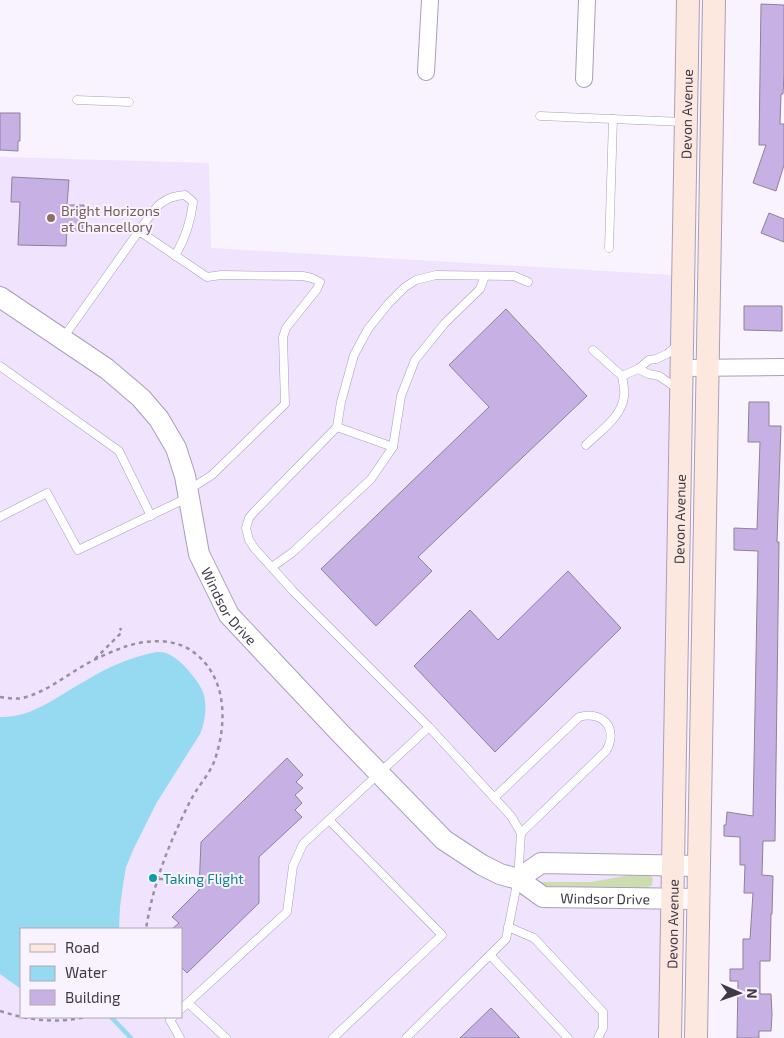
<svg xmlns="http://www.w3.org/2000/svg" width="784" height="1038" font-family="'Exo 2',sans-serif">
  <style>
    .built { fill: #efe3fe; fill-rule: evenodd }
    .green { fill: #cdddb0 }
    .water { fill: #96daf2 }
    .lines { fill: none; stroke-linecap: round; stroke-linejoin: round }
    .stream { stroke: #96daf2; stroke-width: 4.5 }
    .building { fill: #c7b0e3; stroke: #8d819a }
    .service-casing { stroke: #aa9fb9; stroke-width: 9 }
    .minor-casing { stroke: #aa9fb9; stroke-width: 18 }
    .tertiary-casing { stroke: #aa9fb9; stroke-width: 22 }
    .secondary-casing { stroke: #aa9fb9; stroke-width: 24 }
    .path { stroke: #97929d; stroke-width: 2.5; stroke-dasharray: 4 4; stroke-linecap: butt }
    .service { stroke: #fff; stroke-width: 8 }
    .minor { stroke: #fff; stroke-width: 16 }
    .tertiary { stroke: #fff; stroke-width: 20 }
    .secondary { stroke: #fde8e0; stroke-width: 22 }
    .education-dot { fill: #8d6e63; stroke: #f8f3fe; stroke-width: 2 }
    .culture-dot { fill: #0f9aa8; stroke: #f8f3fe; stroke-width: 2 }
    .labels { text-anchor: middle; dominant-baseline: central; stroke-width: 4; stroke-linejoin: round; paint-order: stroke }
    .street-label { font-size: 14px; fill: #3f3a45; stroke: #f8f3fe }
    .education-label { font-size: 14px; fill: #785e54; stroke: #f8f3fe; text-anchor: start }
    .culture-label { font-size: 14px; fill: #0d838f; stroke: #f8f3fe; text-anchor: start }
  </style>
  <rect width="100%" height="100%" fill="#f8f3fe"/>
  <!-- built -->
  <path class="built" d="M 0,157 L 209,163 L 211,248 L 673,275 L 661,1038 L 0,1038 ZM 21,929 L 181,929 L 181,1017 L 21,1017 Z"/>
  <!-- green -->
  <path class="green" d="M 630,875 L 649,875 L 653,878 L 652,885 L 647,888 L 538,886 L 536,882 L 591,882 Z"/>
  <!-- water -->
  <path class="water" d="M 157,652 C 160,652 165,652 168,654 C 180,658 201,683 204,695 C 207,709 205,722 200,734 L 157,802 L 134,848 L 126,867 L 123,885 L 120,907 L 119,929 L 21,929 L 21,989 L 0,974 L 0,717 C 32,718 58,696 85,681 C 108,667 130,657 157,652 Z"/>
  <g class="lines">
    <!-- stream -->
    <path class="stream" d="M 111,1017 L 131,1038"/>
  </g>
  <!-- building -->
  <g class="building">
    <path d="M 761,4 L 784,5 L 784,74 L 783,94 L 781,94 L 780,124 L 784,124 L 784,165 L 776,191 L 753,183 L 766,145 L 759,145 Z"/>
    <path d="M 0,113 L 20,113 L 20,141 L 18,141 L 18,151 L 0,150 Z"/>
    <path d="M 12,177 L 69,180 L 67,205 L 84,205 L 82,231 L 67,230 L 66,246 L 18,245 L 20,202 L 11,202 Z"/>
    <path d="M 769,213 L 784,219 L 784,242 L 761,233 Z"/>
    <path d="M 744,306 L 782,306 L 782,331 L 744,330 Z"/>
    <path d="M 506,309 L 587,396 L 418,557 L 432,571 L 376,626 L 321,569 L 489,407 L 449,365 Z"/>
    <path d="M 749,402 L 769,402 L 769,426 L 781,426 L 777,542 L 779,542 L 775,841 L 763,841 L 762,875 L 773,876 L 772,914 L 771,914 L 770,961 L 760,961 L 760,994 L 771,994 L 772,1015 L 771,1031 L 759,1031 L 759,1038 L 737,1038 L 738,981 L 730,981 L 730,969 L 743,969 L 743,939 L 750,939 L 753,893 L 744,893 L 745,865 L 740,865 L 740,837 L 724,836 L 724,825 L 726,825 L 727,812 L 753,816 L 758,551 L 734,550 L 734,528 L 757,529 L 760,442 L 748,442 Z"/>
    <path d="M 568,571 L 621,628 L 495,752 L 414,666 L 470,610 L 498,640 Z"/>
    <path d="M 287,758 L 303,775 L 296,782 L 303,788 L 295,795 L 302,803 L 295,810 L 302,817 L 259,857 L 259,903 L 187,973 L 181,967 L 181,929 L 172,929 L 179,923 L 172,917 L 199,890 L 201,842 Z"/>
    <path d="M 491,1008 L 520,1038 L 460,1038 Z"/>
  </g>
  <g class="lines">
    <defs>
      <g id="service">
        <path d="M 77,100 L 129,102"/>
        <path d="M 540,116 L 684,122"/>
        <path d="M 139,231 C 154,211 158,197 185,195 L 193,202 C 191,221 185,239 175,256"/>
        <path d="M 609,248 L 613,119"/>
        <path d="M 63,338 L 139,231 L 207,277 L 221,275 L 303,276 L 312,278 L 320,282 L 317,289 L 286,328 L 283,337 L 285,404 L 212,475 L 190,489"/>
        <path d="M 0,366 L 119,451 L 151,516"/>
        <path d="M 638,369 L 649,374 L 659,376 L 678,389"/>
        <path d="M 622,376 L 638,369 L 649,360 L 656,359 L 667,354 L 678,345"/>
        <path d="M 337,427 L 393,447"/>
        <path d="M 586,445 C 600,431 622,417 624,396 C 625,390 623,382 622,376 L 593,350"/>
        <path d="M 0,517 L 47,493 L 78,550 L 187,498"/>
        <path d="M 272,567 L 293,552 L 371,479 L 393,447 L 401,396 L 415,360 L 445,323 L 480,289 L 485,276"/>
        <path d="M 494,798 L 579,717 C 603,710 619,729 606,751 L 521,833"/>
        <path d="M 329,820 L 442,935 L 333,1038"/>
        <path d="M 508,927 L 534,938 L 603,1012 L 603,1028 L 598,1038"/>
        <path d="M 490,955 L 568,1038"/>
        <path d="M 188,1003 L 226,1038"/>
        <path d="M 181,1009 L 287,912 L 293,866 L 303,844 L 429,727"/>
        <path d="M 173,1017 L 170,1020 L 180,1038"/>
        <path d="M 406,1038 L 506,939 L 518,879 L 521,833 L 511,816 L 429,727 L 293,591 L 255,549 L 249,540 L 246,528 L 249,518 L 254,512 L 337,427 L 341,402 L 354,355 L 368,329 L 388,304 L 405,287 L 416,280 L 436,275 L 514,276 L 528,282"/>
      </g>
      <g id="minor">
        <path d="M 426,72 L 430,0"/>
        <path d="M 584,79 L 587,0"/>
        <path d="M 682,368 L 784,367"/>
      </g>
      <g id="tertiary">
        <path id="s1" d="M 0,297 L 107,369 L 141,398 L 159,419 L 176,448 L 185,476 L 199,554 L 229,615 L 340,733 L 444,840 L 482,865 L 500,874 L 518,879 L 543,897 L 699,899"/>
        <path d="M 518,879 L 541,863 L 699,866"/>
      </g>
      <g id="secondary">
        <path id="s2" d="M 670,1038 L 688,0"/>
        <path d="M 696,1038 L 714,0"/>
      </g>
    </defs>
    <!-- service casing -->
    <use href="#service" class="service-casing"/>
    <!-- minor casing -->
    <use href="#minor" class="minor-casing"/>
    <!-- tertiary casing -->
    <use href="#tertiary" class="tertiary-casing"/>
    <!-- secondary casing -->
    <use href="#secondary" class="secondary-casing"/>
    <!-- path -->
    <g class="path">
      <path d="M 95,659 L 122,632 L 120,628"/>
      <path d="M 0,697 C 9,698 18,700 26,697 C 47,691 64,677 83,666 C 96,658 113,651 127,646 C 150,639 177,638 196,654 C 228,680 227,726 214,762 C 210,772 202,782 196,791 C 188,804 182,818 176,831 C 162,862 151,896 146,929"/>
      <path d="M 159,879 L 200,878"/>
      <path d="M 0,1011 C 28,1020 56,1024 85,1017"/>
    </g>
    <!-- service -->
    <use href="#service" class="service"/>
    <!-- minor -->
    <use href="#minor" class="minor"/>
    <!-- tertiary -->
    <use href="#tertiary" class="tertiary"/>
    <!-- secondary -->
    <use href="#secondary" class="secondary"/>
  </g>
  <!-- markers -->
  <circle class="education-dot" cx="51" cy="218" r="5"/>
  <circle class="culture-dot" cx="153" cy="878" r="5"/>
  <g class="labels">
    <!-- street labels -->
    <g class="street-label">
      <text stroke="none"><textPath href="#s2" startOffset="924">Devon Avenue</textPath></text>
      <text stroke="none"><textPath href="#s2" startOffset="519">Devon Avenue</textPath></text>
      <text stroke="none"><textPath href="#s1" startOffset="404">Windsor Drive</textPath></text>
      <text stroke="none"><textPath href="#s1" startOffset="900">Windsor Drive</textPath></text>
      <text stroke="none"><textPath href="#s2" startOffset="114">Devon Avenue</textPath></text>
    </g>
    <!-- education labels -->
    <g class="education-label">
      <text x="61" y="210">Bright Horizons<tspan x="61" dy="16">at Chancellory</tspan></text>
    </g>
    <!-- culture labels -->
    <g class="culture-label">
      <text x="163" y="878">Taking Flight</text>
    </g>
  </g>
  <!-- legend -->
  <rect x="20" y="928" width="162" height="90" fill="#f8f3fe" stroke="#aea9b4"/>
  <rect x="30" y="944" width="25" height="8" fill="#fde8e0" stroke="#aea9b4"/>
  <text x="65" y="953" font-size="15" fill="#3f3a45">Road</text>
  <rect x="30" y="966" width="25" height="15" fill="#96daf2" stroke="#aea9b4"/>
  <text x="65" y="978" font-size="15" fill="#3f3a45">Water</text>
  <rect x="30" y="990" width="25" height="15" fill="#c7b0e3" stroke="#aea9b4"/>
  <text x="65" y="1003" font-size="15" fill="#3f3a45">Building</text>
  <!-- north arrow -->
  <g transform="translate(739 993) rotate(92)" stroke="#f8f3fe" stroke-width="4" paint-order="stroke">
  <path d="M0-4L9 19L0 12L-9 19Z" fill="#3f3a45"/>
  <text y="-8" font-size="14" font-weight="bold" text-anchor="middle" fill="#3f3a45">N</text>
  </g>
</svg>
